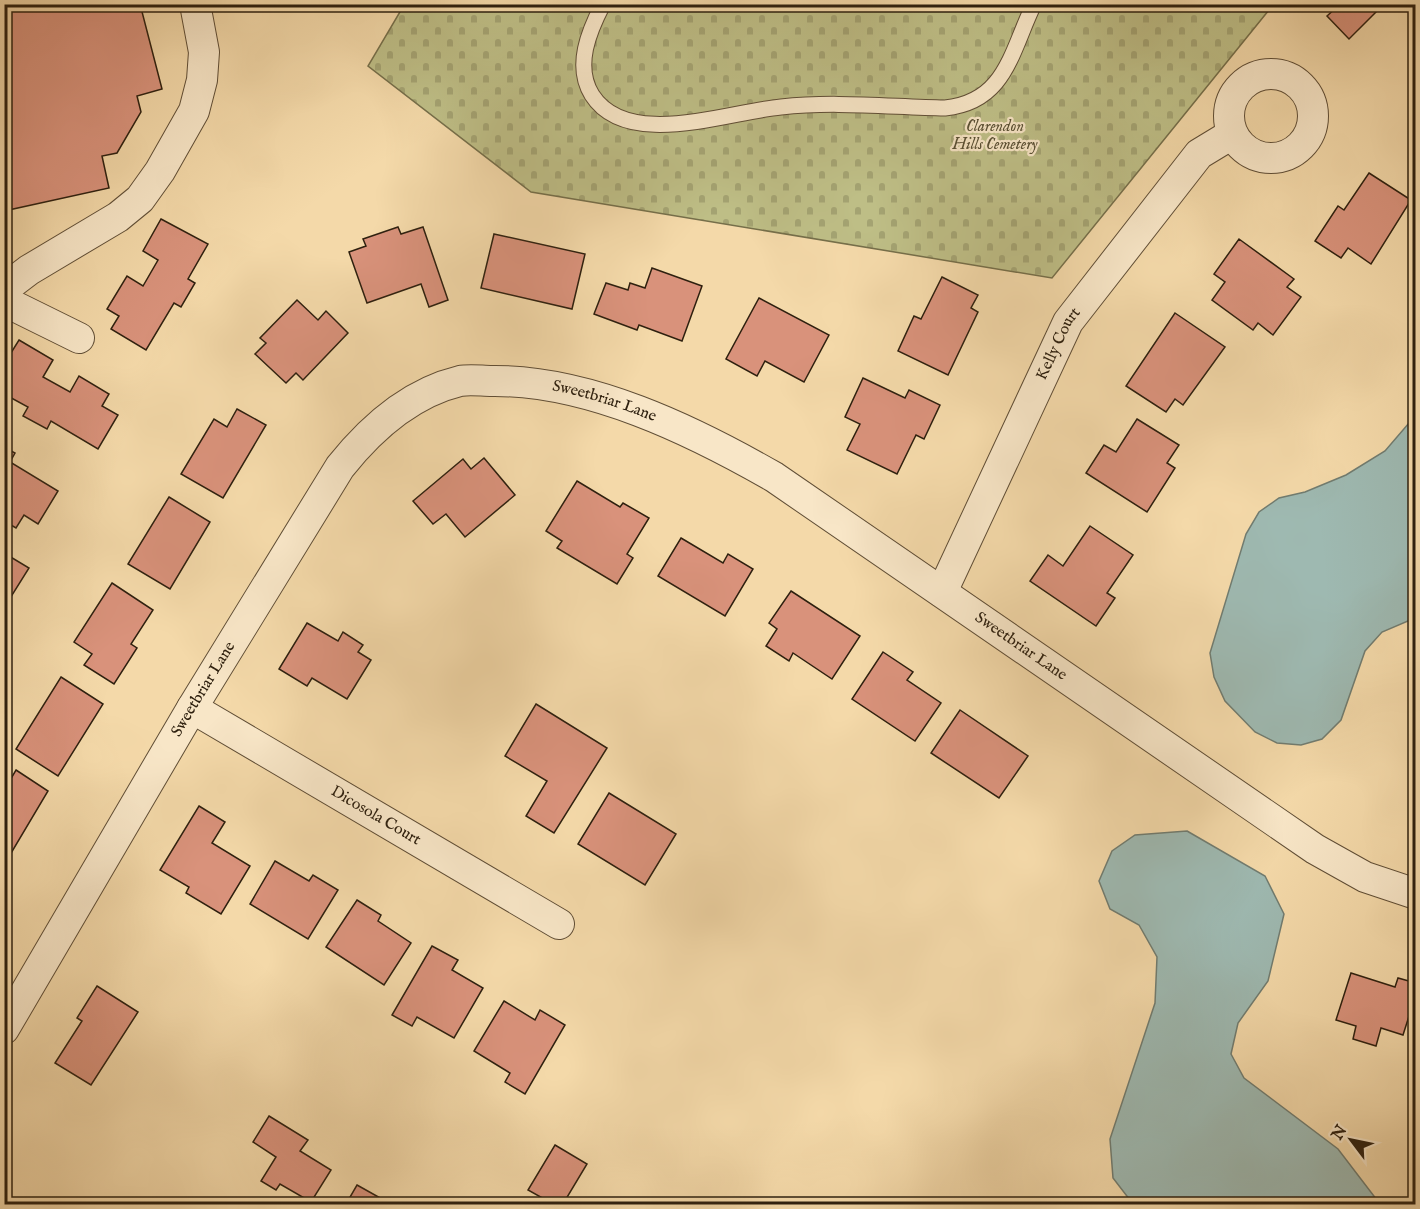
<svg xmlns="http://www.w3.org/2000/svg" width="1420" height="1209" font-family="'IM FELL English',serif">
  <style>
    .cemetery { fill: url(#cemetery-stones); stroke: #766f4a; stroke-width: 1.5 }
    .water { fill: #9eb9b1; stroke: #717c70; stroke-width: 1.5 }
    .building { fill: #d9927b; stroke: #2e200f; stroke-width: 1.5 }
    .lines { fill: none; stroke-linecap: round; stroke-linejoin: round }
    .service-casing { stroke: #604e36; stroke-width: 17 }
    .minor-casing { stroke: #604e36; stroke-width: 32 }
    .service { stroke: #f8e6c7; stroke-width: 15 }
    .minor { stroke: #f8e6c7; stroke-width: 30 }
    .labels { text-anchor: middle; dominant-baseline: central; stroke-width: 4.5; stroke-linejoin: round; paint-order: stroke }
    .park-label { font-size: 16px; font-style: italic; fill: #594f33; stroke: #f8e6c7 }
    .street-label { font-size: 16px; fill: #2e200f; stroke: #f8e6c7 }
  </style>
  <defs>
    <pattern id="cemetery-stones" width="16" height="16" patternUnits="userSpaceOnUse" patternTransform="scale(1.5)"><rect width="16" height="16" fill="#bebe86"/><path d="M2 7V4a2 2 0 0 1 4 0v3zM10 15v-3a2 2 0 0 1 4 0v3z" fill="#a4a372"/></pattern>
  </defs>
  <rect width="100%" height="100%" fill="#f4d9a9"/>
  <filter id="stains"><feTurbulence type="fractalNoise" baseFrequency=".00333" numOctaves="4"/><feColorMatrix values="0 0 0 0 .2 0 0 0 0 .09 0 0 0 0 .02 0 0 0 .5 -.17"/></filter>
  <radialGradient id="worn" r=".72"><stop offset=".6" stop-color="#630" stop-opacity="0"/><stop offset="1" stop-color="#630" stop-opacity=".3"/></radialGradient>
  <!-- cemetery -->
  <path class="cemetery" d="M 404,5 L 1273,5 L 1052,278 L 531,192 L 368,66 Z"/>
  <!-- water -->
  <g class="water">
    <path d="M 1415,416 L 1415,618 L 1382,632 L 1365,651 L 1341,720 L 1322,739 L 1301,745 L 1277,743 L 1255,732 L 1225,701 L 1214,677 L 1210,653 L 1246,534 L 1259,512 L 1279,498 L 1305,492 L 1346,475 L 1385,451 Z"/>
    <path d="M 1187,831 L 1265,876 L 1284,914 L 1268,981 L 1238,1023 L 1231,1054 L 1244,1078 L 1338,1149 L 1380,1204 L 1133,1204 L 1113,1178 L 1110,1139 L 1155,1003 L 1157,957 L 1139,925 L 1110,909 L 1099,881 L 1112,851 L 1135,835 Z"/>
  </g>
  <!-- building -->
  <g class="building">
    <path d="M 4,4 L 140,4 L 162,89 L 137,96 L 141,112 L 117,153 L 102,156 L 109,188 L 4,211 Z"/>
    <path d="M 1335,4 L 1384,4 L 1349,39 L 1327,16 L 1337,7 Z"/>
    <path d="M 1369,173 L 1411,200 L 1371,264 L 1348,248 L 1341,258 L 1315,241 L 1338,206 L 1344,210 Z"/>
    <path d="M 161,219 L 208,244 L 188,279 L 195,283 L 181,307 L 174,303 L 146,350 L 111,329 L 119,316 L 107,309 L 127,276 L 143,286 L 158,260 L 143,251 Z"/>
    <path d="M 398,227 L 401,234 L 423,227 L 448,300 L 429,307 L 421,284 L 367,303 L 349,252 L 366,246 L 363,239 Z"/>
    <path d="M 494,234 L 585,254 L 572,309 L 481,288 Z"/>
    <path d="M 1239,239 L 1294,279 L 1287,287 L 1301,297 L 1273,335 L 1258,323 L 1253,330 L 1212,300 L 1225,282 L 1214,274 Z"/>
    <path d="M 652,268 L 702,286 L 682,341 L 639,325 L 637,330 L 594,314 L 606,283 L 628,290 L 630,283 L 645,288 Z"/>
    <path d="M 942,277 L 978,295 L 971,308 L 978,312 L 948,375 L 898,351 L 914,316 L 921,319 Z"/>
    <path d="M 759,298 L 829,335 L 804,382 L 765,361 L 757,376 L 726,359 Z"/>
    <path d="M 297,300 L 318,320 L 326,311 L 348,333 L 303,380 L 296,373 L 286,383 L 255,354 L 266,343 L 260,338 Z"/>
    <path d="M 1175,313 L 1225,347 L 1183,405 L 1175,399 L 1166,412 L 1126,386 Z"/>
    <path d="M 19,340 L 53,360 L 43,377 L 70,392 L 79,376 L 109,394 L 102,406 L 118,415 L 98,449 L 51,421 L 47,429 L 23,416 L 28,407 L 4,394 L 4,364 Z"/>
    <path d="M 863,378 L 905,398 L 909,390 L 940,405 L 924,439 L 916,435 L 897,474 L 847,450 L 860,424 L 845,417 Z"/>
    <path d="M 237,409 L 266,425 L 223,498 L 181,474 L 214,419 L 227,427 Z"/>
    <path d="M 1137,419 L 1179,445 L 1167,463 L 1175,468 L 1147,512 L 1086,473 L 1104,445 L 1116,452 Z"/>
    <path d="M 4,447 L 15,453 L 10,462 L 58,491 L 38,524 L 24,515 L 16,528 L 4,521 Z"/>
    <path d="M 484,458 L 515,495 L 465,537 L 446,514 L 433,524 L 413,501 L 463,459 L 471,469 Z"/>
    <path d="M 577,481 L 620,507 L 623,503 L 649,518 L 627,554 L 633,558 L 617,584 L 557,548 L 562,541 L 546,531 Z"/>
    <path d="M 169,497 L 210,522 L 170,589 L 128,564 Z"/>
    <path d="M 1090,526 L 1133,555 L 1107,593 L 1115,598 L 1096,626 L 1030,581 L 1048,555 L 1063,566 Z"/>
    <path d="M 681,538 L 723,563 L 728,554 L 753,569 L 725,616 L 658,576 Z"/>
    <path d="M 4,553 L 29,568 L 4,608 Z"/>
    <path d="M 112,583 L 153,610 L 131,644 L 137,648 L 114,684 L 84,665 L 92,654 L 74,642 Z"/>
    <path d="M 791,591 L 860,636 L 832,679 L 793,653 L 789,661 L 766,646 L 777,629 L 769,623 Z"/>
    <path d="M 307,623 L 338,641 L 343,632 L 363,645 L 358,652 L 371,660 L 347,699 L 312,678 L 307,686 L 279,669 Z"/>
    <path d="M 883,652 L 913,672 L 907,680 L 941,703 L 915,741 L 852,699 Z"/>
    <path d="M 61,677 L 103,704 L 58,776 L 16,749 Z"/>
    <path d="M 536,704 L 607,748 L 554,833 L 526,816 L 547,781 L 505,756 Z"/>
    <path d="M 960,710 L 1028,756 L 999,798 L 931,753 Z"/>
    <path d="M 16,770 L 48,791 L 4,865 L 4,779 L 9,782 Z"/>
    <path d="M 609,793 L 676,834 L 645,885 L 578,844 Z"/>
    <path d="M 199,806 L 225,822 L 212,843 L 250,866 L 221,914 L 186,893 L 189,887 L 160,870 Z"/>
    <path d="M 275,861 L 309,881 L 313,875 L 338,890 L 308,939 L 250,904 Z"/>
    <path d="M 357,900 L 381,915 L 378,921 L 411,943 L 384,985 L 326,947 Z"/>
    <path d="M 432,946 L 458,960 L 452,970 L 483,988 L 454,1038 L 417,1017 L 412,1026 L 392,1015 Z"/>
    <path d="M 1351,973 L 1395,987 L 1398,978 L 1416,983 L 1416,1014 L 1410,1013 L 1403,1035 L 1381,1028 L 1376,1046 L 1353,1039 L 1356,1026 L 1336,1020 Z"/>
    <path d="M 97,986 L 138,1012 L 91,1085 L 55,1063 L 82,1021 L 77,1018 Z"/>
    <path d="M 504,1001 L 535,1020 L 540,1010 L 565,1025 L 525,1094 L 505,1082 L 510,1073 L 474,1051 Z"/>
    <path d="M 269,1116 L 308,1140 L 300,1151 L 331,1170 L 311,1202 L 280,1184 L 276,1190 L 261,1181 L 276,1157 L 253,1142 Z"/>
    <path d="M 555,1145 L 587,1164 L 563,1204 L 553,1204 L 528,1190 Z"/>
    <path d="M 357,1185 L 391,1204 L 346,1204 Z"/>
  </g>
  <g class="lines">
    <defs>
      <path id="service" d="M 603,4 C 589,31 574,66 592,95 C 627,150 727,112 781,107 C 834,101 891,107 945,108 C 1006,102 1011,51 1034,4"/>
      <g id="minor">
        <circle cx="1271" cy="116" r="42"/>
        <path d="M 4,289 L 29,270 L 118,217 L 140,199 L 160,171 L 194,111 L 202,80 L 204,52 L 195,4"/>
        <path d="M 4,301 L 79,338"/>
        <path id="s1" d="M 942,592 L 1068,322 L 1199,154 L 1232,134"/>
        <path id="s2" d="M 192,708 L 559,924"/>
        <path id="s3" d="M 4,1029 L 192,708 L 340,467 C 371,428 410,393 460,381 C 470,379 482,381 492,381 C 589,380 692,430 774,477 L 1315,849 L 1365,877 L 1416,894"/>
      </g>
    </defs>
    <!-- service casing -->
    <use href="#service" class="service-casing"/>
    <!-- minor casing -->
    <use href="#minor" class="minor-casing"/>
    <!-- service -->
    <use href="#service" class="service"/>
    <!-- minor -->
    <use href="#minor" class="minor"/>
  </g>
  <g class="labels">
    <!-- park labels -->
    <g class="park-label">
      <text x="995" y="127">Clarendon<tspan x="995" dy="18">Hills Cemetery</tspan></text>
    </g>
    <!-- street labels -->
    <g class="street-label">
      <text stroke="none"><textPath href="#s1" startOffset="274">Kelly Court</textPath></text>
      <text stroke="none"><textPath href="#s3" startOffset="952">Sweetbriar Lane</textPath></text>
      <text stroke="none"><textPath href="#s3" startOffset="1438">Sweetbriar Lane</textPath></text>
      <text stroke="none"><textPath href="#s3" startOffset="394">Sweetbriar Lane</textPath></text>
      <text stroke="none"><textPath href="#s2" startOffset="213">Dicosola Court</textPath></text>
    </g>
  </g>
  <!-- margin -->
  <rect width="1420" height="1209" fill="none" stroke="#f4d9a9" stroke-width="24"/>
  <rect x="6" y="6" width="1408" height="1197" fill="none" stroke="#2e200f" stroke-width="3"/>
  <rect x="12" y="12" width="1396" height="1185" fill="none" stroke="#2e200f" stroke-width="1.5"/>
  <!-- north arrow -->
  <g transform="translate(1351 1140) rotate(302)" stroke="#f8e6c7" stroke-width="4.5" paint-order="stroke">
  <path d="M0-4.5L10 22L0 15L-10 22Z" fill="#2e200f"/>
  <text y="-9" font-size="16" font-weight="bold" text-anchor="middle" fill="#2e200f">N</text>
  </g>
  <rect width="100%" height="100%" filter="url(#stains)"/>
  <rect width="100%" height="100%" fill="url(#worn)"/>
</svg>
